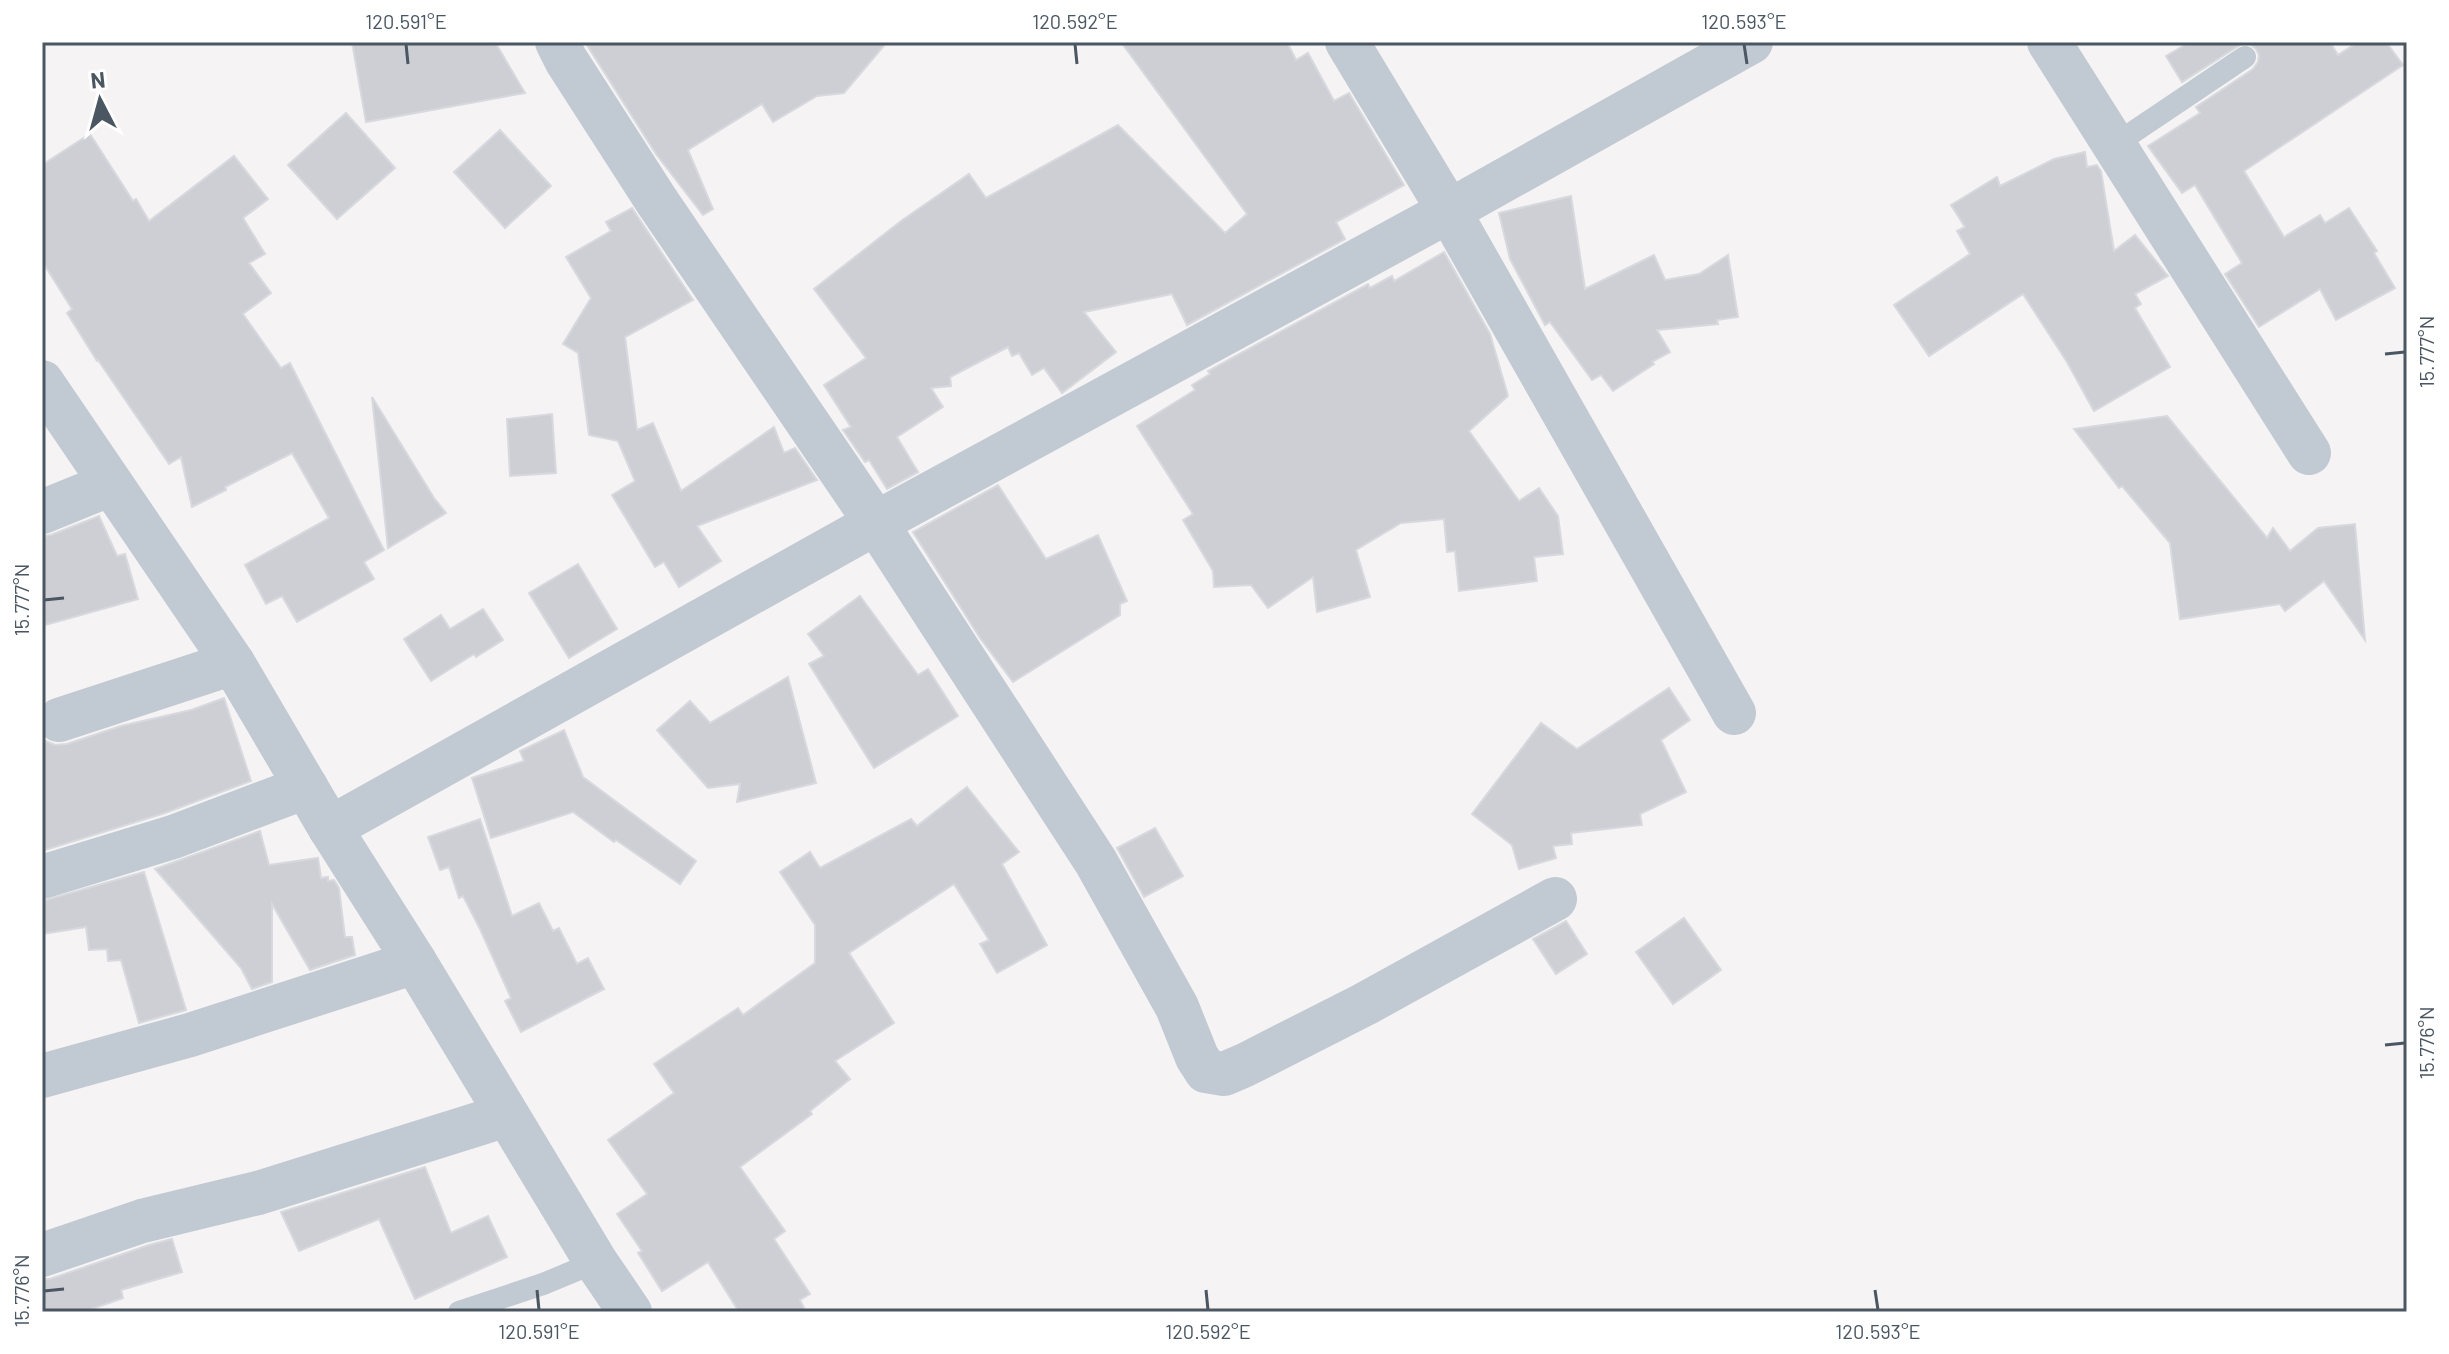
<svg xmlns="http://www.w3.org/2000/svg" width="2449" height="1354" font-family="Barlow,sans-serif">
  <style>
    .building { fill: #cdcfd5; stroke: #d7d9de; stroke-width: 2 }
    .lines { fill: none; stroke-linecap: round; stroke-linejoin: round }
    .service { stroke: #c1cad2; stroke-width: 22 }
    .minor { stroke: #c1cad2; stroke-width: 44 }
    .tertiary { stroke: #c1cad2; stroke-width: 44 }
    .ticks { fill: none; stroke: #4a5661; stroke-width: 3 }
    .neatline { fill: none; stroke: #4a5661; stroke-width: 3 }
    .ticks-label { font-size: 20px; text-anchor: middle; fill: #4a5661 }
  </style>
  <rect width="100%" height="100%" fill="#f5f3f3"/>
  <!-- building -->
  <g class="building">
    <path d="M 352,42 L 495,42 L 525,93 L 366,122 Z"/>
    <path d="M 585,42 L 887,42 L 844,93 L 817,96 L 773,122 L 762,104 L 688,150 L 713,209 L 703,215 L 656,154 Z"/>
    <path d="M 1121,42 L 1287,42 L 1296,60 L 1308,53 L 1334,101 L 1349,93 L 1404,185 L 1336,222 L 1345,239 L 1187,325 L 1172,294 L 1084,312 L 1116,352 L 1062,393 L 1044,368 L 1032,375 L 1019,353 L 1012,356 L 1008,347 L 950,377 L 951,386 L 931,388 L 943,407 L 897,437 L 918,472 L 887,489 L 869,460 L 865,462 L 843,430 L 851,427 L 824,385 L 866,358 L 814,289 L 901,221 L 969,174 L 986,198 L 1118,125 L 1225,233 L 1247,214 Z"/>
    <path d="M 2190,42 L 2330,42 L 2338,55 L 2358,42 L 2386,42 L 2403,65 L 2244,171 L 2284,237 L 2320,215 L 2325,223 L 2349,208 L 2377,251 L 2374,253 L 2395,288 L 2336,320 L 2320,289 L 2259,327 L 2225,274 L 2242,263 L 2195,185 L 2182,193 L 2148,146 L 2200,113 L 2196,107 L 2253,69 L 2258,62 L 2259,55 L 2256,49 L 2250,44 L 2243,43 L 2182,82 L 2166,56 Z"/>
    <path d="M 346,113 L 395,168 L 337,219 L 288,165 Z"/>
    <path d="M 500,130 L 551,186 L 505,228 L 454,172 Z"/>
    <path d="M 90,134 L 133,201 L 136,199 L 149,221 L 234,156 L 268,199 L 243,218 L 265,254 L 249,263 L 271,293 L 243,314 L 281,368 L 290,363 L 384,550 L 364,562 L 374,579 L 297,622 L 282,596 L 266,604 L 245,565 L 329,518 L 292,453 L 225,487 L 226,490 L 192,507 L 181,457 L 169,464 L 98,360 L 97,361 L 67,313 L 72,309 L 42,261 L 42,165 Z"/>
    <path d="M 2085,152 L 2087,167 L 2097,165 L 2101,171 L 2114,251 L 2135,235 L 2168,276 L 2135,294 L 2141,304 L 2135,308 L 2170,367 L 2094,411 L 2067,362 L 2023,294 L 1929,356 L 1894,305 L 1970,254 L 1957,231 L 1965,227 L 1951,205 L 1997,177 L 2000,186 L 2054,159 Z"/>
    <path d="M 1571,196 L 1585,289 L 1654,255 L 1665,280 L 1699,274 L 1728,255 L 1738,317 L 1717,320 L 1718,324 L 1657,330 L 1670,352 L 1652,362 L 1654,364 L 1613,391 L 1601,375 L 1592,380 L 1550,322 L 1545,325 L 1510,259 L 1499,213 Z"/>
    <path d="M 632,208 L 693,300 L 625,337 L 637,430 L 653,423 L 681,491 L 774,427 L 784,453 L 795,448 L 817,480 L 697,526 L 721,561 L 679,587 L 664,562 L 655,567 L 612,495 L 635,481 L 618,441 L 589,435 L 578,353 L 563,344 L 591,298 L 566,257 L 611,231 L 606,222 Z"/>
    <path d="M 1444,252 L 1490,334 L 1508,396 L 1469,431 L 1519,501 L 1539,488 L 1558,516 L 1563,554 L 1534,557 L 1537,581 L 1459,591 L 1455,551 L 1447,552 L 1444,519 L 1401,523 L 1356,550 L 1370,597 L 1317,612 L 1313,577 L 1268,608 L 1251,585 L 1214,587 L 1213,571 L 1183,520 L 1193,514 L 1137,426 L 1195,390 L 1192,385 L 1210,374 L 1208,371 L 1368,284 L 1370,288 L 1392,276 L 1394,281 Z"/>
    <path d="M 372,397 L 434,498 L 446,513 L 388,548 Z"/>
    <path d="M 552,414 L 556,473 L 510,476 L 507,419 Z"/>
    <path d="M 2167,416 L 2267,538 L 2273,528 L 2290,551 L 2318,528 L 2355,524 L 2365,640 L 2324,581 L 2285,611 L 2280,604 L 2180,619 L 2170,543 L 2122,486 L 2119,488 L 2074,429 Z"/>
    <path d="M 998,485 L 1046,559 L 1098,535 L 1127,601 L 1120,604 L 1120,615 L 1013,682 L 980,638 L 913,532 Z"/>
    <path d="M 99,516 L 117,556 L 125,554 L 138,599 L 42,626 L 42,536 L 51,535 Z"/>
    <path d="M 578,564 L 617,629 L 569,658 L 529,593 Z"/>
    <path d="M 860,596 L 918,675 L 928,669 L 958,716 L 874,768 L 809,664 L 824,656 L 808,634 Z"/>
    <path d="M 483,609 L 503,640 L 476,657 L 474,654 L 431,681 L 404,639 L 441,615 L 450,629 Z"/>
    <path d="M 788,677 L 816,783 L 737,802 L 740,784 L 708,788 L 657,730 L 690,701 L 710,723 Z"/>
    <path d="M 1669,688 L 1690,720 L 1661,740 L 1686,792 L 1640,814 L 1642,825 L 1571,833 L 1572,844 L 1553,846 L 1556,858 L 1519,869 L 1512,845 L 1472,814 L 1541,723 L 1577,749 Z"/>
    <path d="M 224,698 L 251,781 L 165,813 L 42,851 L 42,742 L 46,741 L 55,745 L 67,744 L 121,726 L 191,710 Z"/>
    <path d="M 564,730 L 583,777 L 696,861 L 680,884 L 616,840 L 614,842 L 573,812 L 491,838 L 472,778 L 524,761 L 520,751 Z"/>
    <path d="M 967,787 L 1019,852 L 1002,864 L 1047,945 L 997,973 L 980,944 L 989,940 L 954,884 L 849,953 L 894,1023 L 835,1061 L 850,1079 L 810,1111 L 812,1114 L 740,1167 L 785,1231 L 774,1239 L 810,1294 L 800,1300 L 806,1312 L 739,1312 L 708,1262 L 662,1291 L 638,1253 L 642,1251 L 617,1214 L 647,1194 L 608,1140 L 674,1093 L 654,1064 L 738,1008 L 743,1015 L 815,963 L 815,925 L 780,872 L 810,852 L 820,868 L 911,819 L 917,826 Z"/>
    <path d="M 480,819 L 512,916 L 539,903 L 553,931 L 559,928 L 577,964 L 588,958 L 604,989 L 521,1032 L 505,1001 L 511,998 L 480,929 L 463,896 L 459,898 L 449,867 L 440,870 L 428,837 Z"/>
    <path d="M 1155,828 L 1183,876 L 1144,897 L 1117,848 Z"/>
    <path d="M 260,831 L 269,865 L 318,858 L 321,878 L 328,877 L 328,881 L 334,880 L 339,888 L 345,937 L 352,937 L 355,955 L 310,970 L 272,904 L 272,982 L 252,989 L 241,968 L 155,869 Z"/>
    <path d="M 144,872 L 186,1010 L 139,1023 L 121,960 L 108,961 L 107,949 L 89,950 L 86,927 L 42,934 L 42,901 Z"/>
    <path d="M 1684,918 L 1721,970 L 1673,1004 L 1636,952 Z"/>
    <path d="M 1566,921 L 1587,954 L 1556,974 L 1533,939 Z"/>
    <path d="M 425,1167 L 451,1233 L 488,1216 L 507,1257 L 415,1299 L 379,1219 L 299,1251 L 281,1212 Z"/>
    <path d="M 172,1239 L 182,1272 L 121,1290 L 123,1298 L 83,1312 L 42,1312 L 42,1279 L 50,1279 L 149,1245 Z"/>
  </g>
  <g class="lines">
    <!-- service -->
    <g class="service">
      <path d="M 2114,145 L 2245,57"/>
      <path d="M 459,1312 L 543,1284 L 596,1262"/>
    </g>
    <!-- minor -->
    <g class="minor">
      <path d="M 557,42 L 566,60 L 656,200 L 876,523 L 1096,862 L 1177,1007 L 1197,1057 L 1206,1071 L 1224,1074 L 1245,1065 L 1365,1004 L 1555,899"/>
      <path d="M 1347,42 L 1449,211 L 1734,713"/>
      <path d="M 2049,42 L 2309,453"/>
      <path d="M 42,512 L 111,484"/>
      <path d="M 59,720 L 233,663"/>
      <path d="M 330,828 L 876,523 L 1449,211 L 1751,42"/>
      <path d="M 42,877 L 173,837 L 306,787"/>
      <path d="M 42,1076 L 190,1035 L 415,962"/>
      <path d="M 42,1255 L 142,1221 L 258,1193 L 507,1115"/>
    </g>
    <!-- tertiary -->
    <path class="tertiary" d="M 42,382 L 233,663 L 330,828 L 415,962 L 596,1262 L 630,1312"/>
  </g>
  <!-- ticks -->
  <path class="ticks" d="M 406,44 L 408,64M 1075,44 L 1077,64M 1744,44 L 1747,64M 2385,354 L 2405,352M 44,600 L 64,598M 2385,1045 L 2405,1043M 537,1290 L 539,1310M 1206,1290 L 1208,1310M 1875,1290 L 1878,1310M 44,1291 L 64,1289"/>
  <!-- border -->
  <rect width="2449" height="1354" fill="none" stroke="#ffffff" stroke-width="88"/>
  <!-- north arrow -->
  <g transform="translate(100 100) rotate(354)" stroke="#ffffff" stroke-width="6" paint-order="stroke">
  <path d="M0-6L14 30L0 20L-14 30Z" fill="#4a5661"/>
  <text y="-12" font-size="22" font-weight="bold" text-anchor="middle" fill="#4a5661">N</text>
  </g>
  <rect x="44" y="44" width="2361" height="1266" class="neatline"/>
  <g class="ticks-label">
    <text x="406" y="29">120.591°E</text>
    <text x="1075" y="29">120.592°E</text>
    <text x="1744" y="29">120.593°E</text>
    <text transform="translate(2427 352) rotate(-90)" y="7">15.777°N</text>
    <text transform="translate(22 600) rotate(-90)" y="7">15.777°N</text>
    <text transform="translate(2427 1043) rotate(-90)" y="7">15.776°N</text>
    <text transform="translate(22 1291) rotate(-90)" y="7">15.776°N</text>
    <text x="539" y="1339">120.591°E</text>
    <text x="1208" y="1339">120.592°E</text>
    <text x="1878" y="1339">120.593°E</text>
  </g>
</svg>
